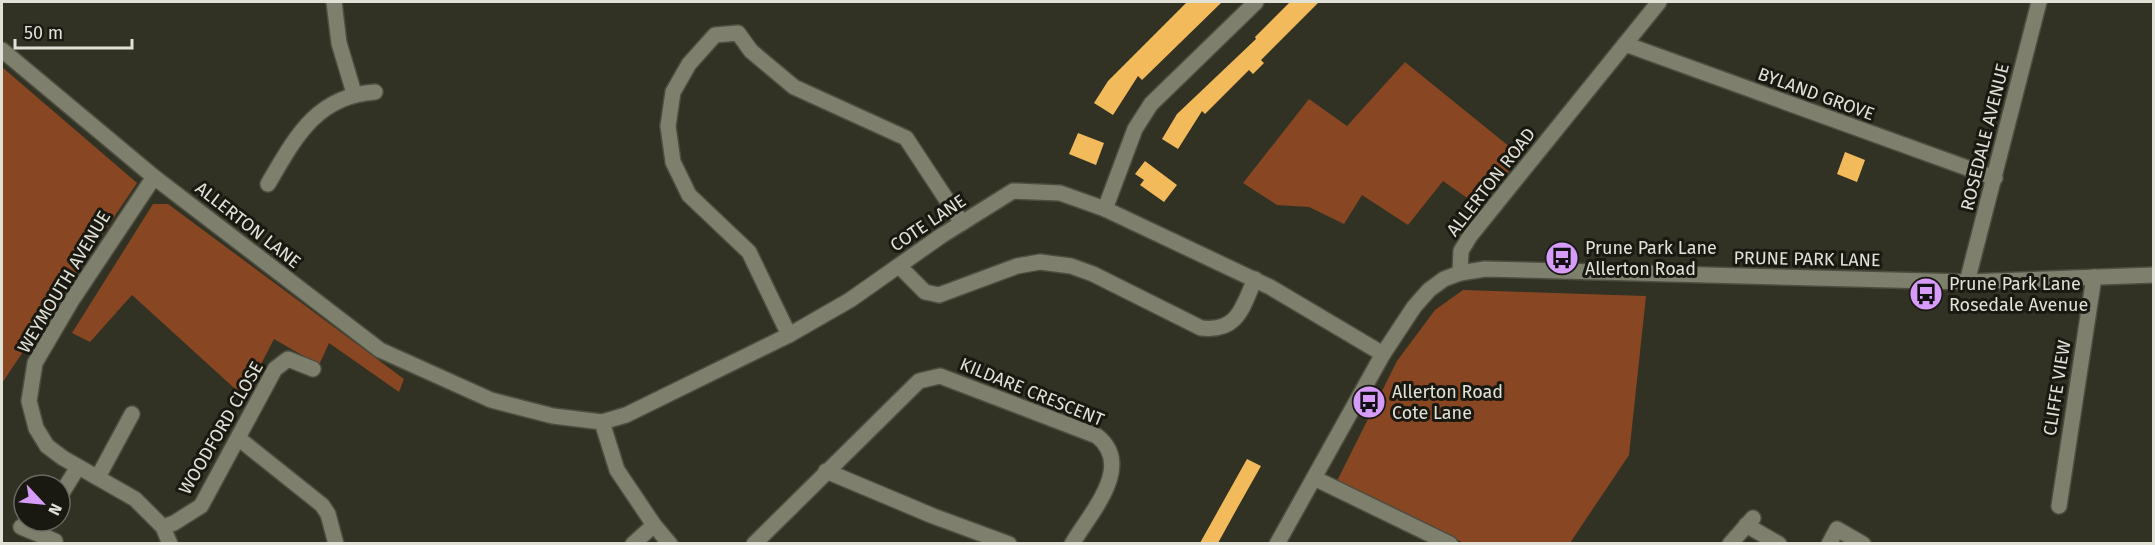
<svg xmlns="http://www.w3.org/2000/svg" width="2155" height="545" font-family="'Fira Sans',sans-serif">
  <style>
    .green { fill: #884622 }
    .building { fill: #f2ba5b }
    .lines { fill: none; stroke-linecap: round; stroke-linejoin: round }
    .minor-casing { stroke: #4d4e40; stroke-width: 18 }
    .minor { stroke: #7e7f6d; stroke-width: 15 }
    .labels { text-anchor: middle; dominant-baseline: central; stroke-width: 6; stroke-linejoin: round; paint-order: stroke }
    .street-label { font-size: 18px; fill: #e1e1d8; stroke: #191912 }
    .poi-label { font-size: 18px; fill: #e1e1d8; stroke: #191912; text-anchor: start }
  </style>
  <rect width="100%" height="100%" fill="#313223"/>
  <!-- green -->
  <g class="green">
    <path d="M 1405,62 L 1521,156 L 1480,207 L 1443,181 L 1408,225 L 1362,195 L 1344,224 L 1309,207 L 1277,205 L 1243,183 L 1309,99 L 1347,126 Z"/>
    <path d="M 2,67 L 137,183 L 2,383 Z"/>
    <path d="M 153,204 L 168,204 L 404,379 L 399,392 L 329,343 L 319,365 L 274,339 L 244,397 L 132,295 L 90,342 L 72,333 Z"/>
    <path d="M 1463,290 L 1646,296 L 1629,455 L 1570,543 L 1464,543 L 1336,483 L 1397,361 L 1435,310 Z"/>
  </g>
  <!-- building -->
  <g class="building">
    <path d="M 1187,2 L 1222,2 L 1142,80 L 1138,76 L 1113,115 L 1094,103 L 1108,81 Z"/>
    <path d="M 1290,2 L 1319,2 L 1261,60 L 1264,63 L 1253,74 L 1249,70 L 1205,114 L 1202,111 L 1178,149 L 1162,139 L 1177,114 L 1256,39 L 1255,37 Z"/>
    <path d="M 1078,133 L 1104,143 L 1096,165 L 1069,154 Z"/>
    <path d="M 1845,152 L 1865,160 L 1857,182 L 1837,174 Z"/>
    <path d="M 1145,161 L 1177,185 L 1164,202 L 1140,185 L 1144,180 L 1135,174 Z"/>
    <path d="M 1247,459 L 1261,466 L 1239,505 L 1218,543 L 1200,543 Z"/>
  </g>
  <g class="lines">
    <defs>
      <g id="minor">
        <path d="M 334,2 L 339,43 L 354,93"/>
        <path d="M 1625,44 L 1995,178"/>
        <path d="M 2,50 L 154,177 L 380,350 L 491,400 L 553,416 L 602,422 L 626,415 L 789,335 L 850,300 L 941,236 L 1013,191 L 1060,193 L 1105,209 L 1270,287 L 1383,354"/>
        <path d="M 154,177 L 72,300 L 35,363 L 29,401 L 36,428 L 47,446 L 63,458 L 135,499 L 163,527 L 170,544"/>
        <path d="M 268,184 C 295,138 316,96 375,92"/>
        <path d="M 1105,209 L 1135,129 L 1151,104 L 1256,2"/>
        <path d="M 899,266 L 925,292 L 939,295 L 1017,266 L 1040,262 L 1071,266 L 1093,274 L 1201,328 C 1238,332 1242,308 1255,279"/>
        <path d="M 1460,273 L 1461,251 L 1470,236 L 1659,2"/>
        <path d="M 1967,282 L 2039,2"/>
        <path d="M 789,335 L 749,252 L 689,195 L 673,162 L 668,126 L 673,92 L 689,64 L 715,35 L 738,33 L 751,51 L 794,87 L 906,138 L 962,223"/>
        <path d="M 602,422 L 617,470 L 654,525 L 670,544"/>
        <path d="M 238,438 L 322,505 L 328,514 L 336,544"/>
        <path d="M 826,471 L 933,516 L 1009,544"/>
        <path d="M 98,477 L 132,414"/>
        <path d="M 1314,478 L 1450,544"/>
        <path d="M 60,496 L 78,467"/>
        <path d="M 2059,506 L 2094,277"/>
        <path d="M 1746,525 L 1779,544"/>
        <path d="M 21,527 L 55,541"/>
        <path d="M 163,527 L 174,523 L 201,506 L 275,369 L 288,359 L 313,369"/>
        <path d="M 633,544 L 654,525"/>
        <path d="M 754,544 L 919,381 L 940,376 L 1097,436 C 1135,466 1090,513 1072,544"/>
        <path d="M 1277,544 L 1383,354 L 1414,307 L 1429,290 L 1444,279 L 1460,273 L 1485,269 L 1967,282 L 2154,275"/>
        <path d="M 1730,544 L 1753,518"/>
        <path d="M 1829,544 L 1837,529 L 1863,544"/>
      </g>
    </defs>
    <!-- minor casing -->
    <use href="#minor" class="minor-casing"/>
    <!-- minor -->
    <use href="#minor" class="minor"/>
  </g>
  <!-- icons -->
  <defs>
    <symbol id="bus-disc" viewBox="-11 -11 22 22"><circle r="9.5" fill="#d79bf9" stroke="#191912"/><path d="M-5-6H5V4H4V6H2V4H-2V6H-4V4H-5ZM-3.5-4V0h7V-4ZM-3.5 1.2v1.5H-2V1.2ZM2 1.2v1.5H3.5V1.2Z" fill="#111"/></symbol>
  </defs>
  <g fill-rule="evenodd">
    <use href="#bus-disc" x="1543" y="239" width="38" height="38"/>
    <use href="#bus-disc" x="1907" y="275" width="38" height="38"/>
    <use href="#bus-disc" x="1350" y="383" width="38" height="38"/>
  </g>
  <g class="labels">
    <!-- street labels -->
    <g class="street-label">
      <text transform="translate(1816 94) rotate(20)">BYLAND GROVE</text>
      <text transform="translate(1985 137) rotate(-76)">ROSEDALE AVENUE</text>
      <text transform="translate(1491 182) rotate(-52)">ALLERTON ROAD</text>
      <text transform="translate(928 223) rotate(-34)">COTE LANE</text>
      <text transform="translate(248 225) rotate(38)">ALLERTON LANE</text>
      <text transform="translate(1807 259) rotate(1)">PRUNE PARK LANE</text>
      <text transform="translate(64 282) rotate(-59)">WEYMOUTH AVENUE</text>
      <text transform="translate(2057 388) rotate(-81)">CLIFFE VIEW</text>
      <text transform="translate(1032 392) rotate(22)">KILDARE CRESCENT</text>
      <text transform="translate(221 428) rotate(-60)">WOODFORD CLOSE</text>
    </g>
    <!-- poi labels -->
    <g class="poi-label">
      <text x="1585" y="248">Prune Park Lane<tspan x="1585" dy="21">Allerton Road</tspan></text>
      <text x="1949" y="284">Prune Park Lane<tspan x="1949" dy="21">Rosedale Avenue</tspan></text>
      <text x="1392" y="392">Allerton Road<tspan x="1392" dy="21">Cote Lane</tspan></text>
    </g>
  </g>
  <!-- border -->
  <rect width="2155" height="545" fill="none" stroke="#e1e1d8" stroke-width="6"/>
  <!-- north arrow -->
  <g transform="translate(42 503) rotate(116)"><circle r="28" fill="#191912" stroke="#696961" stroke-width="1.5"/>
  <path d="M0-4.5L10 22L0 15L-10 22Z" fill="#d79bf9"/>
  <text y="-9" font-size="16" font-weight="bold" text-anchor="middle" fill="#e1e1d8">N</text>
  </g>
  <!-- scale -->
  <path d="M15 39v9h117v-9" fill="none" stroke="#e1e1d8" stroke-width="3"/>
  <text x="24" y="39" font-size="18" fill="#e1e1d8" stroke="#191912" stroke-width="4.5" paint-order="stroke">50 m</text>
</svg>
